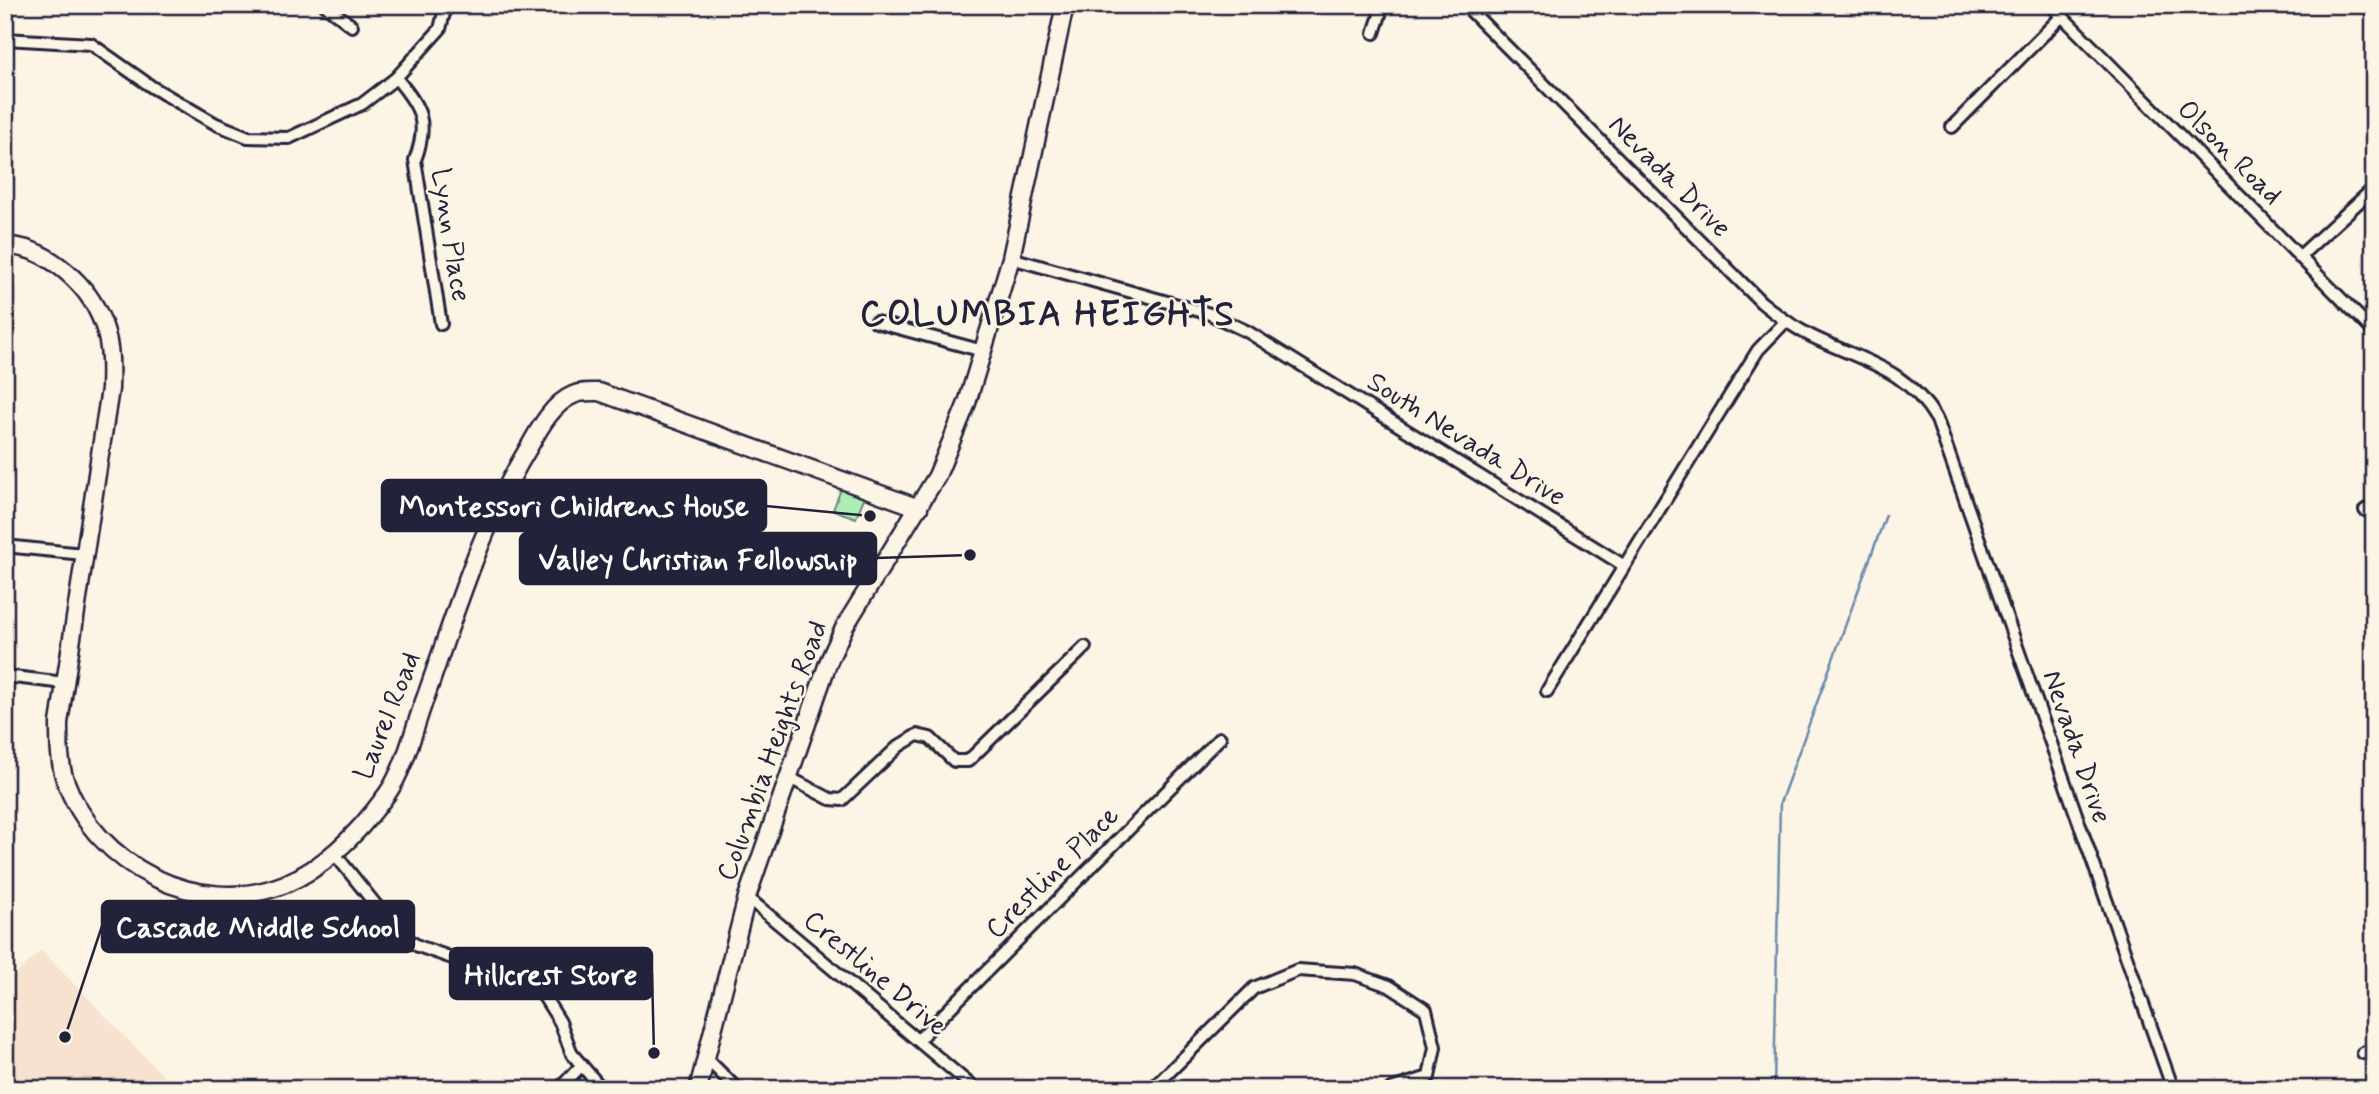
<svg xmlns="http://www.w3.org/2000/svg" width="2379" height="1094" font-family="Mynerve,sans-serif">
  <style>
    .built { fill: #f7e2d0 }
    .green { fill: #aeedb5; stroke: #688878; stroke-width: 2 }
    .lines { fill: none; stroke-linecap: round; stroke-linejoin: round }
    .stream { stroke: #698aac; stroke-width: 2.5 }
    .street-casing { stroke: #22223b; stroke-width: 16 }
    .secondary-casing { stroke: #22223b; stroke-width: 21 }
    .street { stroke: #fcf5e5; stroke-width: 10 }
    .secondary { stroke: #fcf5e5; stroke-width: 16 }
    .labels { text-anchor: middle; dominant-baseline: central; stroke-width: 5; stroke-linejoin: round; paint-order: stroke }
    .street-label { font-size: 28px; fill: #22223b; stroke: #fcf5e5 }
    .district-label { font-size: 35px; font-weight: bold; letter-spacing: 2px; fill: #22223b; stroke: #fcf5e5 }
    .leader { fill: none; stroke: #22223b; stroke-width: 2.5 }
    .callout-dot { fill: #22223b; stroke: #fcf5e5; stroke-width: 2.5 }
    .callout { fill: #22223b; stroke: #22223b; stroke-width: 2.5 }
    .callout-label { font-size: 30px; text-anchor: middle; font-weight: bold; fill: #fff }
  </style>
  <rect width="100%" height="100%" fill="#fcf5e5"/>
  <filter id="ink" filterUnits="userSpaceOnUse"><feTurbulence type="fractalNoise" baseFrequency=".0143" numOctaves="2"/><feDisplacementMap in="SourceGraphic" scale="14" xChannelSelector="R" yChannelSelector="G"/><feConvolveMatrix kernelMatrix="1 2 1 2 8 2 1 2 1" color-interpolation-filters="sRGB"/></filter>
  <g filter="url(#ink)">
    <!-- built -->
    <path class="built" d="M 41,950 L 176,1089 L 5,1089 L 5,985 Z"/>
    <!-- green -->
    <path class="green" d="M 841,489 L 864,498 L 856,518 L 833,510 Z"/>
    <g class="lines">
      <!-- stream -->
      <path class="stream" d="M 1774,1089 L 1780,803 L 1886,515"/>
      <defs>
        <g id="street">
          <path d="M 325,5 L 352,26"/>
          <path d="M 1465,5 L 1761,302 C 1777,315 1793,327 1811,336 C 1862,361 1906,367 1937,420 L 2173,1089"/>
          <path d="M 2051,5 L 2374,332"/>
          <path d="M 1374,33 L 1380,15 L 1377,5"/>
          <path d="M 5,39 L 91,44 L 152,87 L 216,124 L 248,137 L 289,138 L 362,104 L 396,78 L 440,29 L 446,5"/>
          <path d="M 396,78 C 421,107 429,123 415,160 L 441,324"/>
          <path d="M 1952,127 L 2062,16"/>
          <path d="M 2299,257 L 2374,188"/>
          <path d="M 1011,258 L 1210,314 L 1248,332 L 1623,565"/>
          <path d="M 876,322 L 983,351"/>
          <path d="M 2365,510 L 2374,505"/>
          <path d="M 5,546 L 83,554"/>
          <path d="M 5,676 L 65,683"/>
          <path d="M 1547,691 L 1758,350 L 1785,322"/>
          <path d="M 788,777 L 830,799 L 842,800 L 899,746 L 917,735 L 930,738 L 954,761 L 968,761 L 1085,647"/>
          <path d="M 334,853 L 400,935 L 418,946 L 509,978 L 543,995 L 560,1022 L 572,1054 L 602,1089"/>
          <path d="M 747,897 L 973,1087"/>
          <path d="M 918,1040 L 1220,738"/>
          <path d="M 2363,1053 L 2374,1049"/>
          <path d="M 706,1058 L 737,1089"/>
          <path d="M 559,1089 L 580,1067"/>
          <path d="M 1152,1089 L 1254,988 L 1298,970 L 1355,974 L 1389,986 L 1426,1010 L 1435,1047 L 1429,1077 L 1391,1089"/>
        </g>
        <g id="secondary">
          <path d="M 5,246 C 43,245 84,281 99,314 C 111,338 111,363 110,389 L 59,723 C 59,742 59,762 65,780 C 96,866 198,919 285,884 C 326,867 361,830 387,794 C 406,767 414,727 426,696 C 456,611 482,524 529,447 C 539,429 553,403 573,395 C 581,391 590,392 599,392 L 919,508"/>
          <path d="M 698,1089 L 747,897 L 828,663 L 845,626 L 937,476 L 967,403 L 1011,258 L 1065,5"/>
        </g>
      </defs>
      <!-- street casing -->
      <use href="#street" class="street-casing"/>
      <!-- secondary casing -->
      <use href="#secondary" class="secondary-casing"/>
      <!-- street -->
      <use href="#street" class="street"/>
      <!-- secondary -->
      <use href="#secondary" class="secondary"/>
    </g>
  </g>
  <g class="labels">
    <!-- street labels -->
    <g class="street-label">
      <text transform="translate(2229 153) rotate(45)">Olson Road</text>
      <text transform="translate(1669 177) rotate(45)">Nevada Drive</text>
      <text transform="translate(450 235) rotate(81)">Lynn Place</text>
      <text transform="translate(1466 440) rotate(32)">South Nevada Drive</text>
      <text transform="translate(388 716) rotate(-68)">Laurel Road</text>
      <text transform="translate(2076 747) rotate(71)">Nevada Drive</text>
      <text transform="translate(773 751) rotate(-70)">Columbia Heights Road</text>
      <text transform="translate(1053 873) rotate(-45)">Crestline Place</text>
      <text transform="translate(875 974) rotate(40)">Crestline Drive</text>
    </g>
    <!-- district labels -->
    <g class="district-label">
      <text x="1048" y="315">COLUMBIA HEIGHTS</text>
    </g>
  </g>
  <!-- callouts -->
  <path class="leader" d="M870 516L766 506M970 555L876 558M65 1037L102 926M654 1053L652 973"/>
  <g class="callout-dot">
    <circle cx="870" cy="516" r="7"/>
    <circle cx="970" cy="555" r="7"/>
    <circle cx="65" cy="1037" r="7"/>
    <circle cx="654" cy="1053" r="7"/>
  </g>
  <g class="callout">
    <rect x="382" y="480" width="384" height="51" rx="7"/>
    <rect x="520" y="533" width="356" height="51" rx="7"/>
    <rect x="102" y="901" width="312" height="51" rx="7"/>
    <rect x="450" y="948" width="202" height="51" rx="7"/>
  </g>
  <g class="callout-label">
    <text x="574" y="516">Montessori Childrens House</text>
    <text x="698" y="569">Valley Christian Fellowship</text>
    <text x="258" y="937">Cascade Middle School</text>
    <text x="551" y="984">Hillcrest Store</text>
  </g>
  <!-- margin -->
  <rect width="2379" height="1094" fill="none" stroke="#fcf5e5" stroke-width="28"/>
  <rect x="14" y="14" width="2351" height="1066" fill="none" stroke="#22223b" stroke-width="2.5" filter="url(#ink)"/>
</svg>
